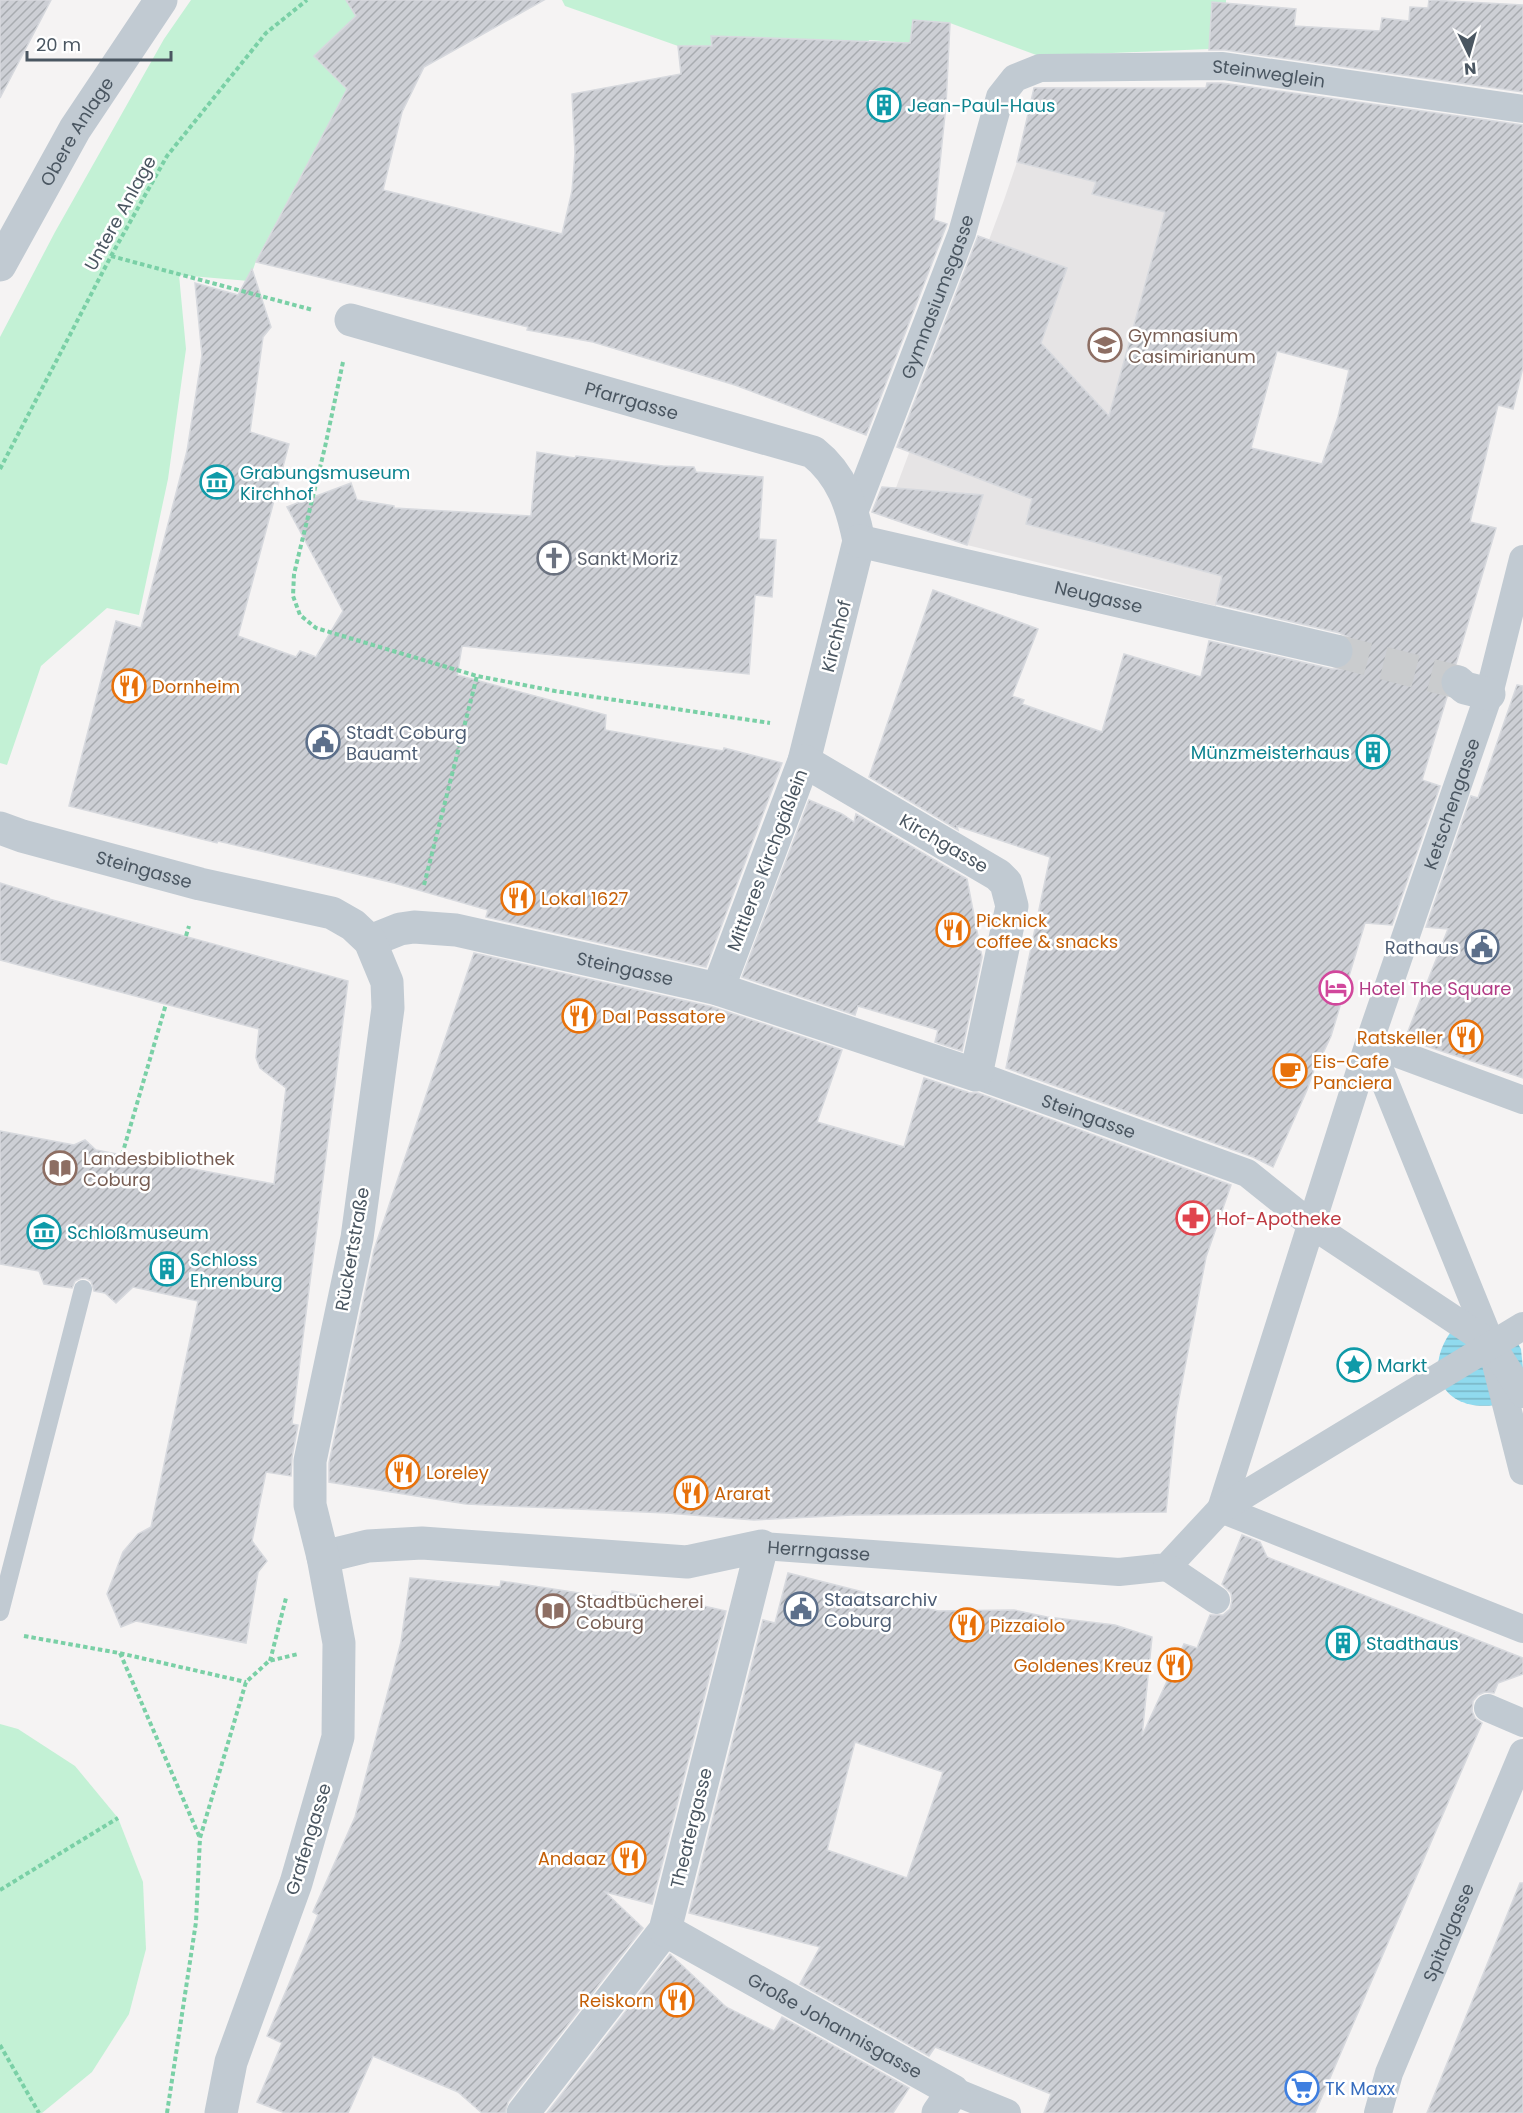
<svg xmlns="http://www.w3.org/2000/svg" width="1523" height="2113" font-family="Poppins,sans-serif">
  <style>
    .education { fill: #e6e4e5 }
    .green { fill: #c3f1d5 }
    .water { fill: url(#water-rules) }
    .building { fill: url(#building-hatch); stroke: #d7d9de; stroke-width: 1.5; fill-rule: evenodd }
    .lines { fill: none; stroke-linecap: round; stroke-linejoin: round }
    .minor-tunnel { stroke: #caccce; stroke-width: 33; stroke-dasharray: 33 16; stroke-linecap: butt }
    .path { stroke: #7ad0a6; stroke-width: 4; stroke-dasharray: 4.5 3; stroke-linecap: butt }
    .service { stroke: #c1cad2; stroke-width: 18 }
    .pedestrian { stroke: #c1cad2; stroke-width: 28 }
    .minor { stroke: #c1cad2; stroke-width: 33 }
    .tertiary { stroke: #c1cad2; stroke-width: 33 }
    .labels { text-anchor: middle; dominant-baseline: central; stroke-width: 5; stroke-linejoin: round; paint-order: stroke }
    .street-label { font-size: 18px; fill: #4a5661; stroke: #fff }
    .culture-label { font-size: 18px; fill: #0d838f; stroke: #fff; text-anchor: start }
    .education-label { font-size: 18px; fill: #785e54; stroke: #fff; text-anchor: start }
    .worship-label { font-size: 18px; fill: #5b616d; stroke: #fff; text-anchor: start }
    .food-label { font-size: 18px; fill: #c56008; stroke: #fff; text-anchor: start }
    .service-label { font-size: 18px; fill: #4e5e75; stroke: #fff; text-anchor: start }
    .hotel-label { font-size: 18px; fill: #b23c85; stroke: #fff; text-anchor: start }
    .health-label { font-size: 18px; fill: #be3a42; stroke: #fff; text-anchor: start }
    .shop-label { font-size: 18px; fill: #366cbe; stroke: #fff; text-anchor: start }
  </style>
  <defs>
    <pattern id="water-rules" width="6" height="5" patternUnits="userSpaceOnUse" patternTransform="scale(1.5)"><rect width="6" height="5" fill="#90daee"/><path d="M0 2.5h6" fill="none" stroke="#78b4c4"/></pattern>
    <pattern id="building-hatch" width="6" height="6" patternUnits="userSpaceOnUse" patternTransform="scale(1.5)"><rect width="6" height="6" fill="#cdcfd5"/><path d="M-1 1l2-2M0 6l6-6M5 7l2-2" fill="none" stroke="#a8abb0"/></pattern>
  </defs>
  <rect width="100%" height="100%" fill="#f5f3f3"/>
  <!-- education -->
  <path class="education" d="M 1034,87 L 1220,89 L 1278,350 L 1251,448 L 1216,606 L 967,545 L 885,517 L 1004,200 L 1017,162 Z"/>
  <!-- green -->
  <g class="green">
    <path d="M 191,0 L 346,0 L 356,16 L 315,56 L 347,89 L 256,261 L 249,281 L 179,275 L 186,349 L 168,479 L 139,615 L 107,608 L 41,666 L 7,765 L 0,763 L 0,337 L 55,232 L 164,39 Z"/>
    <path d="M 562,0 L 1226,0 L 1226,3 L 1212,3 L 1209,49 L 1039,56 L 950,23 L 913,20 L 910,43 L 869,40 L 868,56 L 831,40 L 712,36 L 712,46 L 678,46 L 565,6 Z"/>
    <path d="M 0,1724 L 18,1729 L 75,1766 L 118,1818 L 143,1882 L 146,1949 L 129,2014 L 92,2072 L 42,2113 L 0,2113 Z"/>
  </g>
  <!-- water -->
  <path class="water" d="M 1450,1333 L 1514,1337 L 1521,1349 L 1523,1369 L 1495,1405 C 1446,1412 1422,1374 1450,1333 Z"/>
  <!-- building -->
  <g class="building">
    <path d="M 0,0 L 51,0 L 0,98 Z"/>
    <path d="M 346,0 L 544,0 L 424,67 L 402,112 L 383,190 L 562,234 L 572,191 L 575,153 L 572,94 L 681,74 L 678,46 L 712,46 L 711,36 L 910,43 L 913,20 L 950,23 L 946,105 L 934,220 L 947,224 L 866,435 L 735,385 L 593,342 L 527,330 L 528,327 L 256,262 L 347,89 L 314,56 L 356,16 Z"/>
    <path d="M 1429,0 L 1523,5 L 1523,92 L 1225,50 L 1209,50 L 1212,2 L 1296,9 L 1294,26 L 1380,31 L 1382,18 L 1409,21 L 1410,7 L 1428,8 Z"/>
    <path d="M 1207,83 L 1222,83 L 1523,125 L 1523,367 L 1513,409 L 1498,405 L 1470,522 L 1496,528 L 1456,664 L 1444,669 L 1440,678 L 1441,689 L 1447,697 L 1422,780 L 1440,786 L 1392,925 L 1365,923 L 1331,1036 L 1318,1064 L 1316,1064 L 1307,1090 L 1273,1167 L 1253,1157 L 1006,1068 L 1050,857 L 957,826 L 958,830 L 869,777 L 933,590 L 1038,629 L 1012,696 L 1024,700 L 1022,704 L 1102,732 L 1124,654 L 1201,677 L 1209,641 L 1332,669 L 1342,669 L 1349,664 L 1354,656 L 1354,645 L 1348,637 L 1340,633 L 1216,604 L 1222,576 L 1026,524 L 1032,499 L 897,447 L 978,236 L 1067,268 L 1041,343 L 1109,416 L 1165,212 L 1092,194 L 1096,182 L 1017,162 L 1034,88 L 1206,88 ZM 1277,351 L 1349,370 L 1338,417 L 1322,464 L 1251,448 Z"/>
    <path d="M 252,269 L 271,327 L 263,337 L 250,432 L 289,444 L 238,636 L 296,657 L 300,651 L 316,657 L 343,611 L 287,507 L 351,483 L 357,500 L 394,506 L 394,508 L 531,516 L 537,452 L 575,458 L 576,456 L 663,466 L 694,467 L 696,472 L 763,477 L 759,539 L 776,540 L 772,597 L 755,595 L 749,674 L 462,646 L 457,675 L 606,715 L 605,730 L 723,751 L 724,748 L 782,763 L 706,967 L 486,917 L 488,910 L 394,883 L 218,841 L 217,843 L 69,806 L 116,621 L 141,628 L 187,451 L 202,355 L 195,283 L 238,295 Z"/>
    <path d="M 882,487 L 983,495 L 967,545 L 872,512 Z"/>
    <path d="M 1517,685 L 1523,686 L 1523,1078 L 1405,1039 L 1448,929 L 1426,927 L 1471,796 L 1478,798 Z"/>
    <path d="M 809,800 L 842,814 L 854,822 L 856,814 L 967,879 L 982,957 L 962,1051 L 935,1042 L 938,1030 L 858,1006 L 855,1015 L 742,977 Z"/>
    <path d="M 0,883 L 49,898 L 49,899 L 348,981 L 292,1424 L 298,1425 L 292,1457 L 291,1476 L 266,1472 L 252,1541 L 267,1561 L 258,1572 L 246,1643 L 136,1621 L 121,1627 L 107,1594 L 123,1552 L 138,1534 L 151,1527 L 198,1301 L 133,1287 L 116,1303 L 105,1293 L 94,1291 L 91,1281 L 86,1278 L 81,1278 L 75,1281 L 72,1288 L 44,1284 L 39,1271 L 0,1264 L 0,1131 L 74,1145 L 85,1140 L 96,1150 L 153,1161 L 160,1154 L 172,1165 L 274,1184 L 286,1088 L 260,1068 L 256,1058 L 259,1029 L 0,960 Z"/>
    <path d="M 474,953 L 713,1007 L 842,1050 L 817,1122 L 904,1147 L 924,1078 L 970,1093 L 978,1093 L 1231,1185 L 1206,1257 L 1176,1414 L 1166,1512 L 852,1515 L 754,1520 L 667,1513 L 466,1504 L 329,1482 L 329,1463 L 374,1250 Z"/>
    <path d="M 1242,1535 L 1260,1542 L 1267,1557 L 1523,1658 L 1523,1674 L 1498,1683 L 1494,1693 L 1485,1692 L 1478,1695 L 1473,1701 L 1472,1711 L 1475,1718 L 1482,1723 L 1315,2113 L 1044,2113 L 1051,2094 L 935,2047 L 929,2056 L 800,1984 L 820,1947 L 689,1913 L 763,1620 L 775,1623 L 788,1573 L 938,1611 L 1014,1610 L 1047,1617 L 1115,1625 L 1152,1637 L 1142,1736 L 1184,1644 L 1197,1648 L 1210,1615 L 1223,1615 L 1230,1609 L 1232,1601 L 1231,1593 L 1222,1584 ZM 855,1742 L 943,1772 L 907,1878 L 827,1850 Z"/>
    <path d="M 410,1578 L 500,1587 L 501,1581 L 611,1598 L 612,1591 L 686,1602 L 726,1611 L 652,1904 L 605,1892 L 643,1928 L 508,2102 L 505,2113 L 482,2113 L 458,2092 L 373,2056 L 348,2113 L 285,2113 L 257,2102 L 282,2043 L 267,2036 L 318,1915 L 313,1912 L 355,1817 L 401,1642 Z"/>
    <path d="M 1520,1883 L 1523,1883 L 1523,2113 L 1427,2113 Z"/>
    <path d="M 670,1954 L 726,2007 L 774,2031 L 782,2017 L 909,2088 L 893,2113 L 547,2113 Z"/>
  </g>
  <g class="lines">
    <!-- minor-tunnel -->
    <path class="minor-tunnel" d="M 1336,651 L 1458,682"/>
    <!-- path -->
    <g class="path">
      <path d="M 111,256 L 313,310"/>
      <path d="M 343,362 L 325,447 L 294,574 L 293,596 L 300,615 L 316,628 L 477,676 L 555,691 L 770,723"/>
      <path d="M 0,469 L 111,256 L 167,156 L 266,33 L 307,0"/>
      <path d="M 424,885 L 477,676"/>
      <path d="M 186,936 L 189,926"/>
      <path d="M 122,1155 L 166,1004"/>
      <path d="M 24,1636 L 119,1653 L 246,1682"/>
      <path d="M 120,1653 L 200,1838"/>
      <path d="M 270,1661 L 286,1598"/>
      <path d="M 0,1890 L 118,1818"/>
      <path d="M 0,2045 L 39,2113"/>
      <path d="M 167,2113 L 196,1922 L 200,1838 L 246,1682 L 269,1661 L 298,1654"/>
    </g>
    <!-- service -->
    <path class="service" d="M 0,1612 L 83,1289"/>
    <!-- pedestrian -->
    <g class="pedestrian">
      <path id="s1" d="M 853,515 L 962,233 L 1000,97 L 1015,78 L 1040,68 L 1223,66 L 1523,109"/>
      <path d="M 1369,1043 L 1491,1344 L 1523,1471"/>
      <path d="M 1369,1043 L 1523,1100"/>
      <path id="s2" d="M 976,1075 L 1247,1173 L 1312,1225 L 1491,1344 L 1523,1394"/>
      <path id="s3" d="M 1221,1509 L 1369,1043 L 1489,694 L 1523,559"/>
      <path d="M 1221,1509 L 1523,1629"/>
      <path id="s4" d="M 762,1546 L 1119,1572 L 1167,1567 L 1221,1509 L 1523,1326"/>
      <path d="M 1167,1567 L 1216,1600"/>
      <path d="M 1488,1708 L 1523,1723"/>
      <path d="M 953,2091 L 1007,2113"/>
      <path id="s5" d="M 1378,2113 L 1389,2073 L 1523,1753"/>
    </g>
    <!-- minor -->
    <g class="minor">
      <path id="s6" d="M 0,265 L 75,129 L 161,0"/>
      <path id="s7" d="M 351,320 L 813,452 C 842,475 852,506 859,541 L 804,761 L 718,989"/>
      <path id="s8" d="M 859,541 L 1336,651"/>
      <path d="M 1458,682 L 1465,688 L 1489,694"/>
      <path id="s9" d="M 370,941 L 400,929 L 414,927 L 456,930 L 718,989 L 976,1075 L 1012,906 L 1006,883 L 998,875 L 804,761"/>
      <path d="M 323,1557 L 368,1546 L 422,1543 L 687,1562 L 762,1546 L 665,1930 L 523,2113"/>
      <path id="s10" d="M 665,1930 L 953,2091 L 938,2113"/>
    </g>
    <!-- tertiary -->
    <path class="tertiary" id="s11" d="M 0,828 L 22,836 L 200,884 L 332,913 L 353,925 L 370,941 L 387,982 L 388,1008 L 357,1238 L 310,1461 L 310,1505 L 323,1557 L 339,1643 L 338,1737 L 296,1883 L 231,2062 L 221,2113"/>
  </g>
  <!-- icons -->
  <defs>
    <symbol id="building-ring" viewBox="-11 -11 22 22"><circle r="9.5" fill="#fff" stroke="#0f9aa8" stroke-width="1.5"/><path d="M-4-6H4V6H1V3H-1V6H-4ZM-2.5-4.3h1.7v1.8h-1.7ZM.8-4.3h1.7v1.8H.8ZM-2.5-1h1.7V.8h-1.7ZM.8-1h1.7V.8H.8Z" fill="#0f9aa8"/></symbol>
    <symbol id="school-ring" viewBox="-11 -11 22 22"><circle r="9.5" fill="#fff" stroke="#8d6e63" stroke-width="1.5"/><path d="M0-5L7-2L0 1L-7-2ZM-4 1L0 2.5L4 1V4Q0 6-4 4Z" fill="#8d6e63"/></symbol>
    <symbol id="museum-ring" viewBox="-11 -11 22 22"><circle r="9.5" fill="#fff" stroke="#0f9aa8" stroke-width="1.5"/><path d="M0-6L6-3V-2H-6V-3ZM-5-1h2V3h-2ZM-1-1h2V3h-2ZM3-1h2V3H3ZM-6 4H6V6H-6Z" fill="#0f9aa8"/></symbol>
    <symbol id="church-ring" viewBox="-11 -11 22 22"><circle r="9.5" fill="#fff" stroke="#6b7280" stroke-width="1.5"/><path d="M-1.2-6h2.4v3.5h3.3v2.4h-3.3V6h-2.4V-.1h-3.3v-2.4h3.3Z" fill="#6b7280"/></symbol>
    <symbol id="restaurant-ring" viewBox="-11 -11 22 22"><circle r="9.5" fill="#fff" stroke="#e8710a" stroke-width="1.5"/><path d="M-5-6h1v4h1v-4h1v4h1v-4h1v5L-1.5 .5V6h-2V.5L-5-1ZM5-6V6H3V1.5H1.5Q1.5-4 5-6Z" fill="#e8710a"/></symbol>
    <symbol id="civic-ring" viewBox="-11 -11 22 22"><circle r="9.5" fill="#fff" stroke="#5c6f8a" stroke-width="1.5"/><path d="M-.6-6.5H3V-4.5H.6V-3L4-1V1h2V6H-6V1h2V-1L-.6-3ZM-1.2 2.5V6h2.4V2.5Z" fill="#5c6f8a"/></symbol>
    <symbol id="hotel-ring" viewBox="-11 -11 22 22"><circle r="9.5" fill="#fff" stroke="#d1479c" stroke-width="1.5"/><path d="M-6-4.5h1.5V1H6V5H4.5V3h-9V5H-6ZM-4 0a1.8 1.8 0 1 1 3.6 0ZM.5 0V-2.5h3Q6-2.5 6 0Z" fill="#d1479c"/></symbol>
    <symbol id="cafe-ring" viewBox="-11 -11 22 22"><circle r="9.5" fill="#fff" stroke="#e8710a" stroke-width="1.5"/><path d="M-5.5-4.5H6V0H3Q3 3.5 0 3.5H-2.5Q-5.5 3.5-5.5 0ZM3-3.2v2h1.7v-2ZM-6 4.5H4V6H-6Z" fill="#e8710a"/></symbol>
    <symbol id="library-ring" viewBox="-11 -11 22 22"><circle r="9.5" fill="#fff" stroke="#8d6e63" stroke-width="1.5"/><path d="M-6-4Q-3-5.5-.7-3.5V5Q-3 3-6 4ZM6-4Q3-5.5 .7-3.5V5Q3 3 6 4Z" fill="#8d6e63"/></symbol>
    <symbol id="pharmacy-ring" viewBox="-11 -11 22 22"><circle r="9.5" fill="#fff" stroke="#e0444e" stroke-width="1.5"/><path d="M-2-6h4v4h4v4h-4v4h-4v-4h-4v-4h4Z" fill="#e0444e"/></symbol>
    <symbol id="sight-ring" viewBox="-11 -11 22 22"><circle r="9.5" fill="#fff" stroke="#0f9aa8" stroke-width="1.5"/><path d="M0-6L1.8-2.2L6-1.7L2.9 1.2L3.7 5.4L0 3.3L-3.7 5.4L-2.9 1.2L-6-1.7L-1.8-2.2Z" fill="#0f9aa8"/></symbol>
    <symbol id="supermarket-ring" viewBox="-11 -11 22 22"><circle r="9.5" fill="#fff" stroke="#3f7fe0" stroke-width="1.5"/><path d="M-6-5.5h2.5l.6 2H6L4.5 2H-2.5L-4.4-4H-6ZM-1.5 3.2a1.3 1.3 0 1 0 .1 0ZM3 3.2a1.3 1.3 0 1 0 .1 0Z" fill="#3f7fe0"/></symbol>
  </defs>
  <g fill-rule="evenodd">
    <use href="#building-ring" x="865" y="86" width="38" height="38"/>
    <use href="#school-ring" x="1086" y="326" width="38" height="38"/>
    <use href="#museum-ring" x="198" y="463" width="38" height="38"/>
    <use href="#church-ring" x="535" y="539" width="38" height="38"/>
    <use href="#restaurant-ring" x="110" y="667" width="38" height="38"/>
    <use href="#civic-ring" x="304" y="723" width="38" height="38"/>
    <use href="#building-ring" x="1354" y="733" width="38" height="38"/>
    <use href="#restaurant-ring" x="499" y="879" width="38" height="38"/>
    <use href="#restaurant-ring" x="934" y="911" width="38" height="38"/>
    <use href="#civic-ring" x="1463" y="928" width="38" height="38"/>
    <use href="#hotel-ring" x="1317" y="969" width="38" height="38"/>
    <use href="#restaurant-ring" x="560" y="997" width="38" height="38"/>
    <use href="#restaurant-ring" x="1447" y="1018" width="38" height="38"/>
    <use href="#cafe-ring" x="1271" y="1052" width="38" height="38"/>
    <use href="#library-ring" x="41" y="1149" width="38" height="38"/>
    <use href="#pharmacy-ring" x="1174" y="1199" width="38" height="38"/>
    <use href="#museum-ring" x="25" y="1213" width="38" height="38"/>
    <use href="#building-ring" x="148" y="1250" width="38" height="38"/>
    <use href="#sight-ring" x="1335" y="1346" width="38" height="38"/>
    <use href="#restaurant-ring" x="384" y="1453" width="38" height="38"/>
    <use href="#restaurant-ring" x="672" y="1474" width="38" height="38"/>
    <use href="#civic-ring" x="782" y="1590" width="38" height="38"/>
    <use href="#library-ring" x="534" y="1592" width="38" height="38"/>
    <use href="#restaurant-ring" x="948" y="1606" width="38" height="38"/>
    <use href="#building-ring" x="1324" y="1624" width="38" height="38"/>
    <use href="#restaurant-ring" x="1156" y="1646" width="38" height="38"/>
    <use href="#restaurant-ring" x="610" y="1839" width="38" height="38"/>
    <use href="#restaurant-ring" x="658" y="1981" width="38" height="38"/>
    <use href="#supermarket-ring" x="1283" y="2069" width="38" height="38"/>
  </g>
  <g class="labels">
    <!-- street labels -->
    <g class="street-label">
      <text stroke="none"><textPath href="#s1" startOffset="724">Steinweglein</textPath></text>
      <text stroke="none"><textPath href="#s6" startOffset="154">Obere Anlage</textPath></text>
      <text transform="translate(120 213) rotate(-61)">Untere Anlage</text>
      <text stroke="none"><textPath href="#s1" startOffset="234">Gymnasiumsgasse</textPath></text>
      <text stroke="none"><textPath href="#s7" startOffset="292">Pfarrgasse</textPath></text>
      <text stroke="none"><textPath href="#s8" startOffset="246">Neugasse</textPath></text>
      <text transform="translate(836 636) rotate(-76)">Kirchhof</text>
      <text stroke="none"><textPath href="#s3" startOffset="742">Ketschengasse</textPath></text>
      <text transform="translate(944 843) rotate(30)">Kirchgasse</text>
      <text transform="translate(767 860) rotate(-69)">Mittleres Kirchgäßlein</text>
      <text stroke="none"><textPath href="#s11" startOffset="150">Steingasse</textPath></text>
      <text stroke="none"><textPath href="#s9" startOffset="262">Steingasse</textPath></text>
      <text stroke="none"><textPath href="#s2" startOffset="120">Steingasse</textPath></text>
      <text transform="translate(352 1249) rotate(-80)">Rückertstraße</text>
      <text stroke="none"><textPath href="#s4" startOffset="57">Herrngasse</textPath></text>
      <text transform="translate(691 1828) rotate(-76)">Theatergasse</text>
      <text transform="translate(308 1839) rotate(-73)">Grafengasse</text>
      <text stroke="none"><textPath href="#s5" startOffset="194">Spitalgasse</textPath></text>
      <text stroke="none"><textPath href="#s10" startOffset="195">Große Johannisgasse</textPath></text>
    </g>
    <!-- culture labels -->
    <g class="culture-label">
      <text x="907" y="105">Jean-Paul-Haus</text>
      <text x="240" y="472">Grabungsmuseum<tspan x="240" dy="21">Kirchhof</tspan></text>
      <text x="1350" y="752" text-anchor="end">Münzmeisterhaus</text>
      <text x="67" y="1232">Schloßmuseum</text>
      <text x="190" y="1259">Schloss<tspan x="190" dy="21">Ehrenburg</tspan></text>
      <text x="1377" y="1365">Markt</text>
      <text x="1366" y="1643">Stadthaus</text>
    </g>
    <!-- education labels -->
    <g class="education-label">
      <text x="1128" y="335">Gymnasium<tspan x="1128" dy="21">Casimirianum</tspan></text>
      <text x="83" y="1158">Landesbibliothek<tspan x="83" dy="21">Coburg</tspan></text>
      <text x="576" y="1601">Stadtbücherei<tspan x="576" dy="21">Coburg</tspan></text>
    </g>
    <!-- worship labels -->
    <g class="worship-label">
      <text x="577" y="558">Sankt Moriz</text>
    </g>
    <!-- food labels -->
    <g class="food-label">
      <text x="152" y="686">Dornheim</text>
      <text x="541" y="898">Lokal 1627</text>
      <text x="976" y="920">Picknick<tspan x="976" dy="21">coffee &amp; snacks</tspan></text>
      <text x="602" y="1016">Dal Passatore</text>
      <text x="1443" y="1037" text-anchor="end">Ratskeller</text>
      <text x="1313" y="1061">Eis-Cafe<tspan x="1313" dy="21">Panciera</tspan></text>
      <text x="426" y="1472">Loreley</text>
      <text x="714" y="1493">Ararat</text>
      <text x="990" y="1625">Pizzaiolo</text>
      <text x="1152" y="1665" text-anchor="end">Goldenes Kreuz</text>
      <text x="606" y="1858" text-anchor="end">Andaaz</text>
      <text x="654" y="2000" text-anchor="end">Reiskorn</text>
    </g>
    <!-- service labels -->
    <g class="service-label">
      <text x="346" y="732">Stadt Coburg<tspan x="346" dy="21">Bauamt</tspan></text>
      <text x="1459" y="947" text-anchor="end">Rathaus</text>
      <text x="824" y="1599">Staatsarchiv<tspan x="824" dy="21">Coburg</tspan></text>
    </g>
    <!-- hotel labels -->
    <g class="hotel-label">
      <text x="1359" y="988">Hotel The Square</text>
    </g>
    <!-- health labels -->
    <g class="health-label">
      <text x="1216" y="1218">Hof-Apotheke</text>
    </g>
    <!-- shop labels -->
    <g class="shop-label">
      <text x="1325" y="2088">TK Maxx</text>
    </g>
  </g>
  <!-- north arrow -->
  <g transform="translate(1469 54) rotate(175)" stroke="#ffffff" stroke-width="4.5" paint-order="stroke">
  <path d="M0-4.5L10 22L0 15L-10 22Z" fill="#4a5661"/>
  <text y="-9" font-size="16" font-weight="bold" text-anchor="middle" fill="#4a5661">N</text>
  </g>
  <!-- scale -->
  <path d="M27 51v9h144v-9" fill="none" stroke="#4a5661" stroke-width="3"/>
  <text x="36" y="51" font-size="18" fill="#4a5661" stroke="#ffffff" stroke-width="4.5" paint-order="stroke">20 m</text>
</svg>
